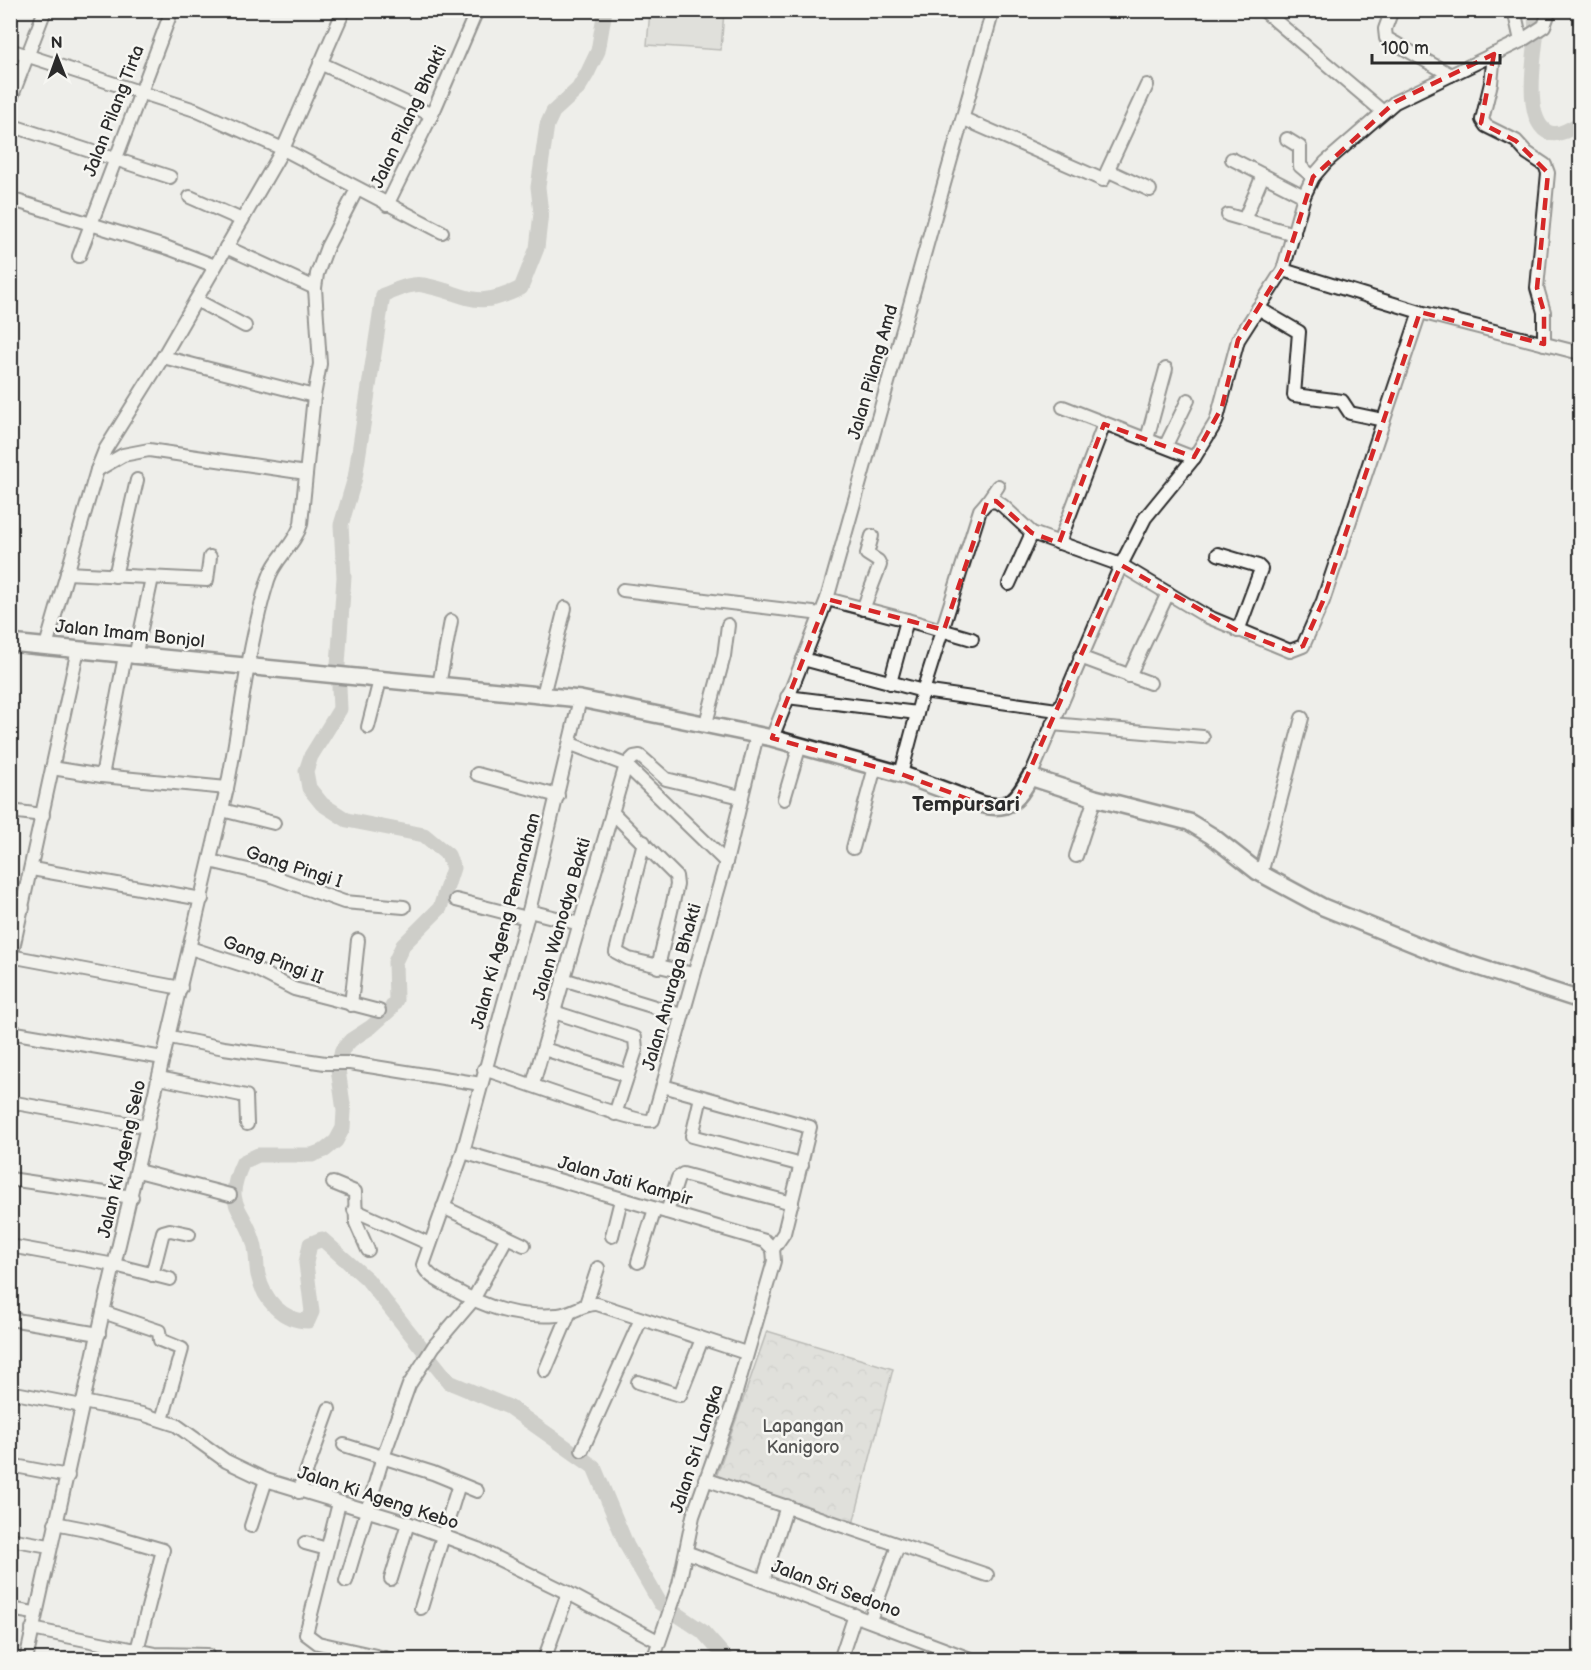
<svg xmlns="http://www.w3.org/2000/svg" width="1591" height="1670" font-family="'Balsamiq Sans',sans-serif">
  <style>
    .forest { fill: url(#forest-crowns); stroke: #7c7c7a; stroke-width: 1.5 }
    .garden { fill: #cececa; stroke: #7c7c7a; stroke-width: 1.5 }
    .lines { fill: none; stroke-linecap: round; stroke-linejoin: round }
    .river { stroke: #a6a6a3; stroke-width: 15 }
    .minor-casing { stroke: #2b2b2b; stroke-width: 16 }
    .major-casing { stroke: #2b2b2b; stroke-width: 20 }
    .minor { stroke: #f6f6f2; stroke-width: 12 }
    .major { stroke: #f6f6f2; stroke-width: 15 }
    .marked { fill: none; stroke: #d62828; stroke-width: 4.5; stroke-dasharray: 12 8; stroke-linejoin: round }
    .labels { text-anchor: middle; dominant-baseline: central; stroke-width: 5; stroke-linejoin: round; paint-order: stroke }
    .street-label { font-size: 18px; fill: #2b2b2b; stroke: #f6f6f2 }
    .park-label { font-size: 18px; fill: #545453; stroke: #f6f6f2 }
    .quarter-label { font-size: 21px; font-weight: bold; fill: #2b2b2b; stroke: #f6f6f2 }
  </style>
  <defs>
    <pattern id="forest-crowns" width="20" height="18" patternUnits="userSpaceOnUse" patternTransform="scale(1.5)"><rect width="20" height="18" fill="#cececa"/><path d="M2 6a3 3 0 1 1 6 0M12 15a3 3 0 1 1 6 0" fill="none" stroke="#b1b1ae"/></pattern>
  </defs>
  <rect width="100%" height="100%" fill="#eeeeea"/>
  <filter id="ink" filterUnits="userSpaceOnUse"><feTurbulence type="fractalNoise" baseFrequency=".0167" numOctaves="2"/><feDisplacementMap in="SourceGraphic" scale="12" xChannelSelector="R" yChannelSelector="G"/><feConvolveMatrix kernelMatrix="1 2 1 2 8 2 1 2 1" color-interpolation-filters="sRGB"/></filter>
  <g filter="url(#ink)">
    <!-- forest -->
    <path class="forest" d="M 767,1331 L 893,1369 L 852,1528 L 715,1480 Z"/>
    <!-- garden -->
    <path class="garden" d="M 650,11 L 724,11 L 721,50 L 647,45 Z"/>
    <g class="lines">
      <!-- river -->
      <g class="river">
        <path d="M 605,10 L 598,51 L 587,74 L 578,89 L 553,112 L 547,125 L 538,187 L 541,213 L 537,248 L 521,288 C 472,312 468,293 423,285 C 411,282 395,291 383,295 L 355,478 L 341,525 L 344,577 L 338,665 L 340,709 L 311,756 L 306,771 L 309,788 L 322,804 L 347,820 L 424,835 L 448,855 L 453,868 L 440,908 L 403,945 L 395,962 L 396,1000 L 390,1010 L 371,1027 L 351,1040 L 342,1050 L 338,1069 L 344,1111 L 343,1128 L 336,1141 L 325,1150 L 312,1155 L 258,1155 L 243,1162 C 222,1207 243,1205 254,1243 C 257,1253 256,1265 258,1275 C 264,1300 282,1321 308,1321 L 312,1312 L 306,1263 L 310,1244 L 322,1239 L 367,1279 L 449,1382 L 509,1407 L 594,1467 L 627,1546 L 660,1603 L 702,1631 L 728,1660"/>
        <path d="M 1535,10 C 1535,20 1536,30 1536,39 C 1534,59 1523,123 1550,133 C 1560,136 1572,128 1580,123"/>
      </g>
      <defs>
        <g id="minor">
          <path d="M 1263,10 L 1382,111"/>
          <path d="M 1392,10 L 1385,29 L 1386,38 L 1451,75"/>
          <path d="M 1507,10 L 1515,14 L 1521,41"/>
          <path d="M 10,50 L 195,110 L 283,149 L 442,232"/>
          <path d="M 1494,54 L 1491,83 L 1482,120 L 1486,126 L 1516,141 L 1527,153 L 1545,165 L 1548,173 L 1537,288 L 1544,312 L 1544,344"/>
          <path d="M 320,63 L 432,115"/>
          <path d="M 10,101 L 45,10"/>
          <path d="M 964,119 L 1103,180 L 1147,85"/>
          <path d="M 10,125 L 170,177"/>
          <path d="M 1287,139 L 1300,147 L 1300,166 L 1313,177"/>
          <path d="M 1232,159 L 1304,196"/>
          <path d="M 1109,171 L 1150,190"/>
          <path d="M 190,197 L 242,220"/>
          <path d="M 10,199 L 168,248 L 215,266"/>
          <path d="M 387,205 L 435,108 L 477,10"/>
          <path d="M 1228,215 L 1294,234"/>
          <path d="M 1244,220 L 1263,175"/>
          <path d="M 226,247 L 315,288"/>
          <path d="M 79,256 L 172,10"/>
          <path d="M 1283,270 L 1420,312 L 1580,353"/>
          <path d="M 196,300 L 245,326"/>
          <path d="M 1258,308 L 1299,332 L 1294,395 L 1342,401 L 1350,413 L 1383,420"/>
          <path d="M 163,357 L 314,396"/>
          <path d="M 1063,407 L 1194,458"/>
          <path d="M 1147,439 L 1166,369"/>
          <path d="M 1166,445 L 1188,400"/>
          <path d="M 97,470 L 123,455 L 149,450 L 306,473"/>
          <path d="M 987,502 L 998,486"/>
          <path d="M 1059,543 L 1104,424"/>
          <path d="M 1218,554 L 1258,566 L 1261,569 L 1238,631"/>
          <path d="M 67,573 L 207,580 L 210,557"/>
          <path d="M 115,576 L 137,480"/>
          <path d="M 1009,584 L 1032,533"/>
          <path d="M 623,590 L 821,614"/>
          <path d="M 827,599 L 907,620"/>
          <path d="M 863,609 L 880,565 L 878,561 L 867,554 L 872,536"/>
          <path d="M 46,646 L 97,470 L 105,450 L 163,357 L 283,149 L 344,10"/>
          <path d="M 135,657 L 152,578"/>
          <path d="M 1080,657 L 1150,683"/>
          <path d="M 803,659 L 923,691 L 1057,710"/>
          <path d="M 1129,676 L 1168,593"/>
          <path d="M 890,683 L 907,620 L 972,639"/>
          <path d="M 439,685 L 451,621"/>
          <path d="M 543,695 L 565,608"/>
          <path d="M 787,697 L 917,713"/>
          <path d="M 580,699 L 529,911 L 463,1152 L 423,1265 C 428,1277 440,1281 451,1288 C 487,1308 516,1318 558,1315 C 572,1314 583,1303 597,1304 L 746,1353"/>
          <path d="M 706,723 L 724,656 L 728,625"/>
          <path d="M 1052,724 L 1203,737"/>
          <path d="M 368,727 L 380,680"/>
          <path d="M 772,738 L 827,599 L 993,10"/>
          <path d="M 571,744 L 626,765 L 726,862"/>
          <path d="M 52,768 L 102,776 L 227,788"/>
          <path d="M 477,774 L 558,796"/>
          <path d="M 901,774 L 923,691 L 980,510 L 987,502 L 996,501 L 1003,506 L 1032,533 L 1121,565 L 1206,616 L 1290,651 L 1303,646 L 1323,601 L 1420,312"/>
          <path d="M 102,776 L 125,656"/>
          <path d="M 1030,777 L 1121,565 L 1145,518 L 1194,458 L 1216,422 L 1238,340 L 1283,270 L 1304,196 L 1313,177 L 1326,162 L 1395,102 L 1521,41 L 1544,26 L 1550,10"/>
          <path d="M 784,799 L 800,745"/>
          <path d="M 222,810 L 274,823"/>
          <path d="M 10,811 L 43,815"/>
          <path d="M 612,812 L 676,876 L 677,885 L 658,967"/>
          <path d="M 644,842 L 616,952 L 629,959 L 693,974"/>
          <path d="M 853,848 L 875,767"/>
          <path d="M 1076,856 L 1095,798"/>
          <path d="M 210,861 L 269,875 L 344,902 L 404,907"/>
          <path d="M 32,869 L 202,899"/>
          <path d="M 1261,874 L 1302,718"/>
          <path d="M 456,900 L 527,918"/>
          <path d="M 10,906 L 23,908"/>
          <path d="M 529,911 L 580,924"/>
          <path d="M 190,948 L 255,969 L 294,989 L 379,1011"/>
          <path d="M 10,956 L 181,988"/>
          <path d="M 10,962 L 78,649"/>
          <path d="M 563,979 L 681,1015"/>
          <path d="M 351,1005 L 358,940"/>
          <path d="M 554,1012 L 635,1038 L 636,1050 L 615,1114"/>
          <path d="M 10,1032 L 163,1058"/>
          <path d="M 170,1037 L 224,1048 L 325,1063 L 350,1063 L 481,1084"/>
          <path d="M 544,1049 L 626,1075"/>
          <path d="M 484,1069 C 506,1076 642,1126 653,1120 L 726,862 L 757,735"/>
          <path d="M 159,1078 L 246,1096 L 247,1124"/>
          <path d="M 533,1084 L 626,765 L 634,757 L 640,756 L 666,779 L 741,797"/>
          <path d="M 663,1086 L 810,1127 L 784,1233 L 773,1249"/>
          <path d="M 701,1097 L 692,1136 L 802,1165"/>
          <path d="M 10,1102 L 148,1127"/>
          <path d="M 463,1152 L 765,1241 L 773,1249"/>
          <path d="M 138,1171 L 230,1195"/>
          <path d="M 10,1179 L 132,1197"/>
          <path d="M 333,1183 L 355,1192 L 356,1223 L 368,1250"/>
          <path d="M 443,1207 L 524,1245"/>
          <path d="M 354,1210 L 430,1244"/>
          <path d="M 667,1212 L 678,1178 L 683,1174 L 792,1203"/>
          <path d="M 612,1236 L 621,1200"/>
          <path d="M 10,1246 L 115,1265 L 170,1279"/>
          <path d="M 638,1262 L 655,1209"/>
          <path d="M 152,1275 L 163,1232 L 170,1230 L 189,1234"/>
          <path d="M 586,1304 L 598,1268"/>
          <path d="M 103,1312 L 159,1331 L 160,1340 L 182,1349 L 162,1420"/>
          <path d="M 10,1319 L 99,1334"/>
          <path d="M 545,1371 L 569,1314"/>
          <path d="M 638,1382 L 680,1395 L 702,1339"/>
          <path d="M 10,1392 L 82,1406"/>
          <path d="M 83,1402 L 142,1414 L 176,1425 L 226,1461 L 266,1480 L 408,1523 L 478,1549 L 568,1593 L 658,1641"/>
          <path d="M 344,1445 L 433,1473 L 477,1491"/>
          <path d="M 582,1450 L 641,1319"/>
          <path d="M 10,1465 L 68,1476"/>
          <path d="M 705,1479 L 987,1575"/>
          <path d="M 299,1492 L 329,1409"/>
          <path d="M 339,1503 L 306,1634 L 318,1643 L 394,1660"/>
          <path d="M 55,1523 L 101,1532 L 163,1550 L 137,1650"/>
          <path d="M 251,1526 L 266,1480"/>
          <path d="M 10,1539 L 49,1546"/>
          <path d="M 305,1543 L 327,1549"/>
          <path d="M 686,1552 L 973,1660"/>
          <path d="M 391,1579 L 408,1523"/>
          <path d="M 346,1581 L 383,1457 L 409,1385 L 434,1346 L 473,1300 L 507,1237"/>
          <path d="M 763,1581 L 787,1506"/>
          <path d="M 421,1608 L 459,1484"/>
          <path d="M 10,1609 L 34,1613"/>
          <path d="M 870,1620 L 898,1546"/>
          <path d="M 32,1629 L 155,1654 L 207,1655"/>
          <path d="M 26,1660 L 103,1312 L 227,788 C 241,718 247,648 268,580 C 274,559 295,545 301,524 L 314,396 L 320,364 L 315,288 L 317,274 L 327,247 L 357,189"/>
          <path d="M 544,1660 L 568,1593"/>
          <path d="M 653,1660 L 679,1584 L 693,1516 L 732,1406 L 774,1261 L 773,1249"/>
          <path d="M 840,1660 L 855,1615"/>
        </g>
        <path id="major" d="M 10,643 L 580,699 L 772,738 L 901,774 L 984,805 C 1010,811 1019,798 1030,777 L 1095,798 L 1189,822 L 1212,836 L 1258,872 L 1323,907 L 1444,956 L 1580,1000"/>
      </defs>
      <!-- minor casing -->
      <use href="#minor" class="minor-casing"/>
      <!-- major casing -->
      <use href="#major" class="major-casing"/>
      <!-- minor -->
      <use href="#minor" class="minor"/>
      <!-- major -->
      <use href="#major" class="major"/>
    </g>
  </g>
  <!-- marked area -->
  <path d="M0 0H1591V1670H0ZM 1494,54 L 1481,123 L 1516,141 L 1548,173 L 1537,288 L 1544,312 L 1544,344 L 1420,312 L 1323,601 L 1303,646 L 1290,651 L 1238,631 L 1121,565 L 1016,801 L 989,807 L 901,774 L 772,738 L 827,599 L 944,630 L 987,502 L 996,501 L 1032,533 L 1059,543 L 1104,424 L 1194,457 L 1222,407 L 1238,340 L 1285,265 L 1313,177 L 1395,102 Z" fill="#eeeeea" fill-opacity=".55" fill-rule="evenodd"/>
  <path class="marked" d="M 1494,54 L 1481,123 L 1516,141 L 1548,173 L 1537,288 L 1544,312 L 1544,344 L 1420,312 L 1323,601 L 1303,646 L 1290,651 L 1238,631 L 1121,565 L 1016,801 L 989,807 L 901,774 L 772,738 L 827,599 L 944,630 L 987,502 L 996,501 L 1032,533 L 1059,543 L 1104,424 L 1194,457 L 1222,407 L 1238,340 L 1285,265 L 1313,177 L 1395,102 Z"/>
  <g class="labels">
    <!-- street labels -->
    <g class="street-label">
      <text transform="translate(114 111) rotate(-69)">Jalan Pilang Tirta</text>
      <text transform="translate(409 117) rotate(-65)">Jalan Pilang Bhakti</text>
      <text transform="translate(873 372) rotate(-74)">Jalan Pilang Amd</text>
      <text transform="translate(130 634) rotate(6)">Jalan Imam Bonjol</text>
      <text transform="translate(294 867) rotate(18)">Gang Pingi I</text>
      <text transform="translate(562 919) rotate(-74)">Jalan Wanodya Bakti</text>
      <text transform="translate(506 921) rotate(-75)">Jalan Ki Ageng Pemanahan</text>
      <text transform="translate(273 960) rotate(21)">Gang Pingi II</text>
      <text transform="translate(672 987) rotate(-74)">Jalan Anuraga Bhakti</text>
      <text transform="translate(122 1159) rotate(-77)">Jalan Ki Ageng Selo</text>
      <text transform="translate(625 1181) rotate(16)">Jalan Jati Kampir</text>
      <text transform="translate(697 1449) rotate(-72)">Jalan Sri Langka</text>
      <text transform="translate(378 1498) rotate(18)">Jalan Ki Ageng Kebo</text>
      <text transform="translate(836 1589) rotate(20)">Jalan Sri Sedono</text>
    </g>
    <!-- park labels -->
    <g class="park-label">
      <text x="803" y="1426">Lapangan<tspan x="803" dy="21">Kanigoro</tspan></text>
    </g>
    <!-- quarter labels -->
    <g class="quarter-label">
      <text x="966" y="804">Tempursari</text>
    </g>
  </g>
  <!-- margin -->
  <rect width="1591" height="1670" fill="none" stroke="#f6f6f2" stroke-width="36"/>
  <rect x="18" y="18" width="1555" height="1634" fill="none" stroke="#2b2b2b" stroke-width="2" filter="url(#ink)"/>
  <!-- north arrow -->
  <g transform="translate(57 57) rotate(359)" stroke="#f6f6f2" stroke-width="4.5" paint-order="stroke">
  <path d="M0-4.5L10 22L0 15L-10 22Z" fill="#2b2b2b"/>
  <text y="-9" font-size="16" font-weight="bold" text-anchor="middle" fill="#2b2b2b">N</text>
  </g>
  <!-- scale -->
  <path d="M1372 54v9h128v-9" fill="none" stroke="#2b2b2b" stroke-width="3"/>
  <text x="1381" y="54" font-size="18" fill="#2b2b2b" stroke="#f6f6f2" stroke-width="4.5" paint-order="stroke">100 m</text>
</svg>
